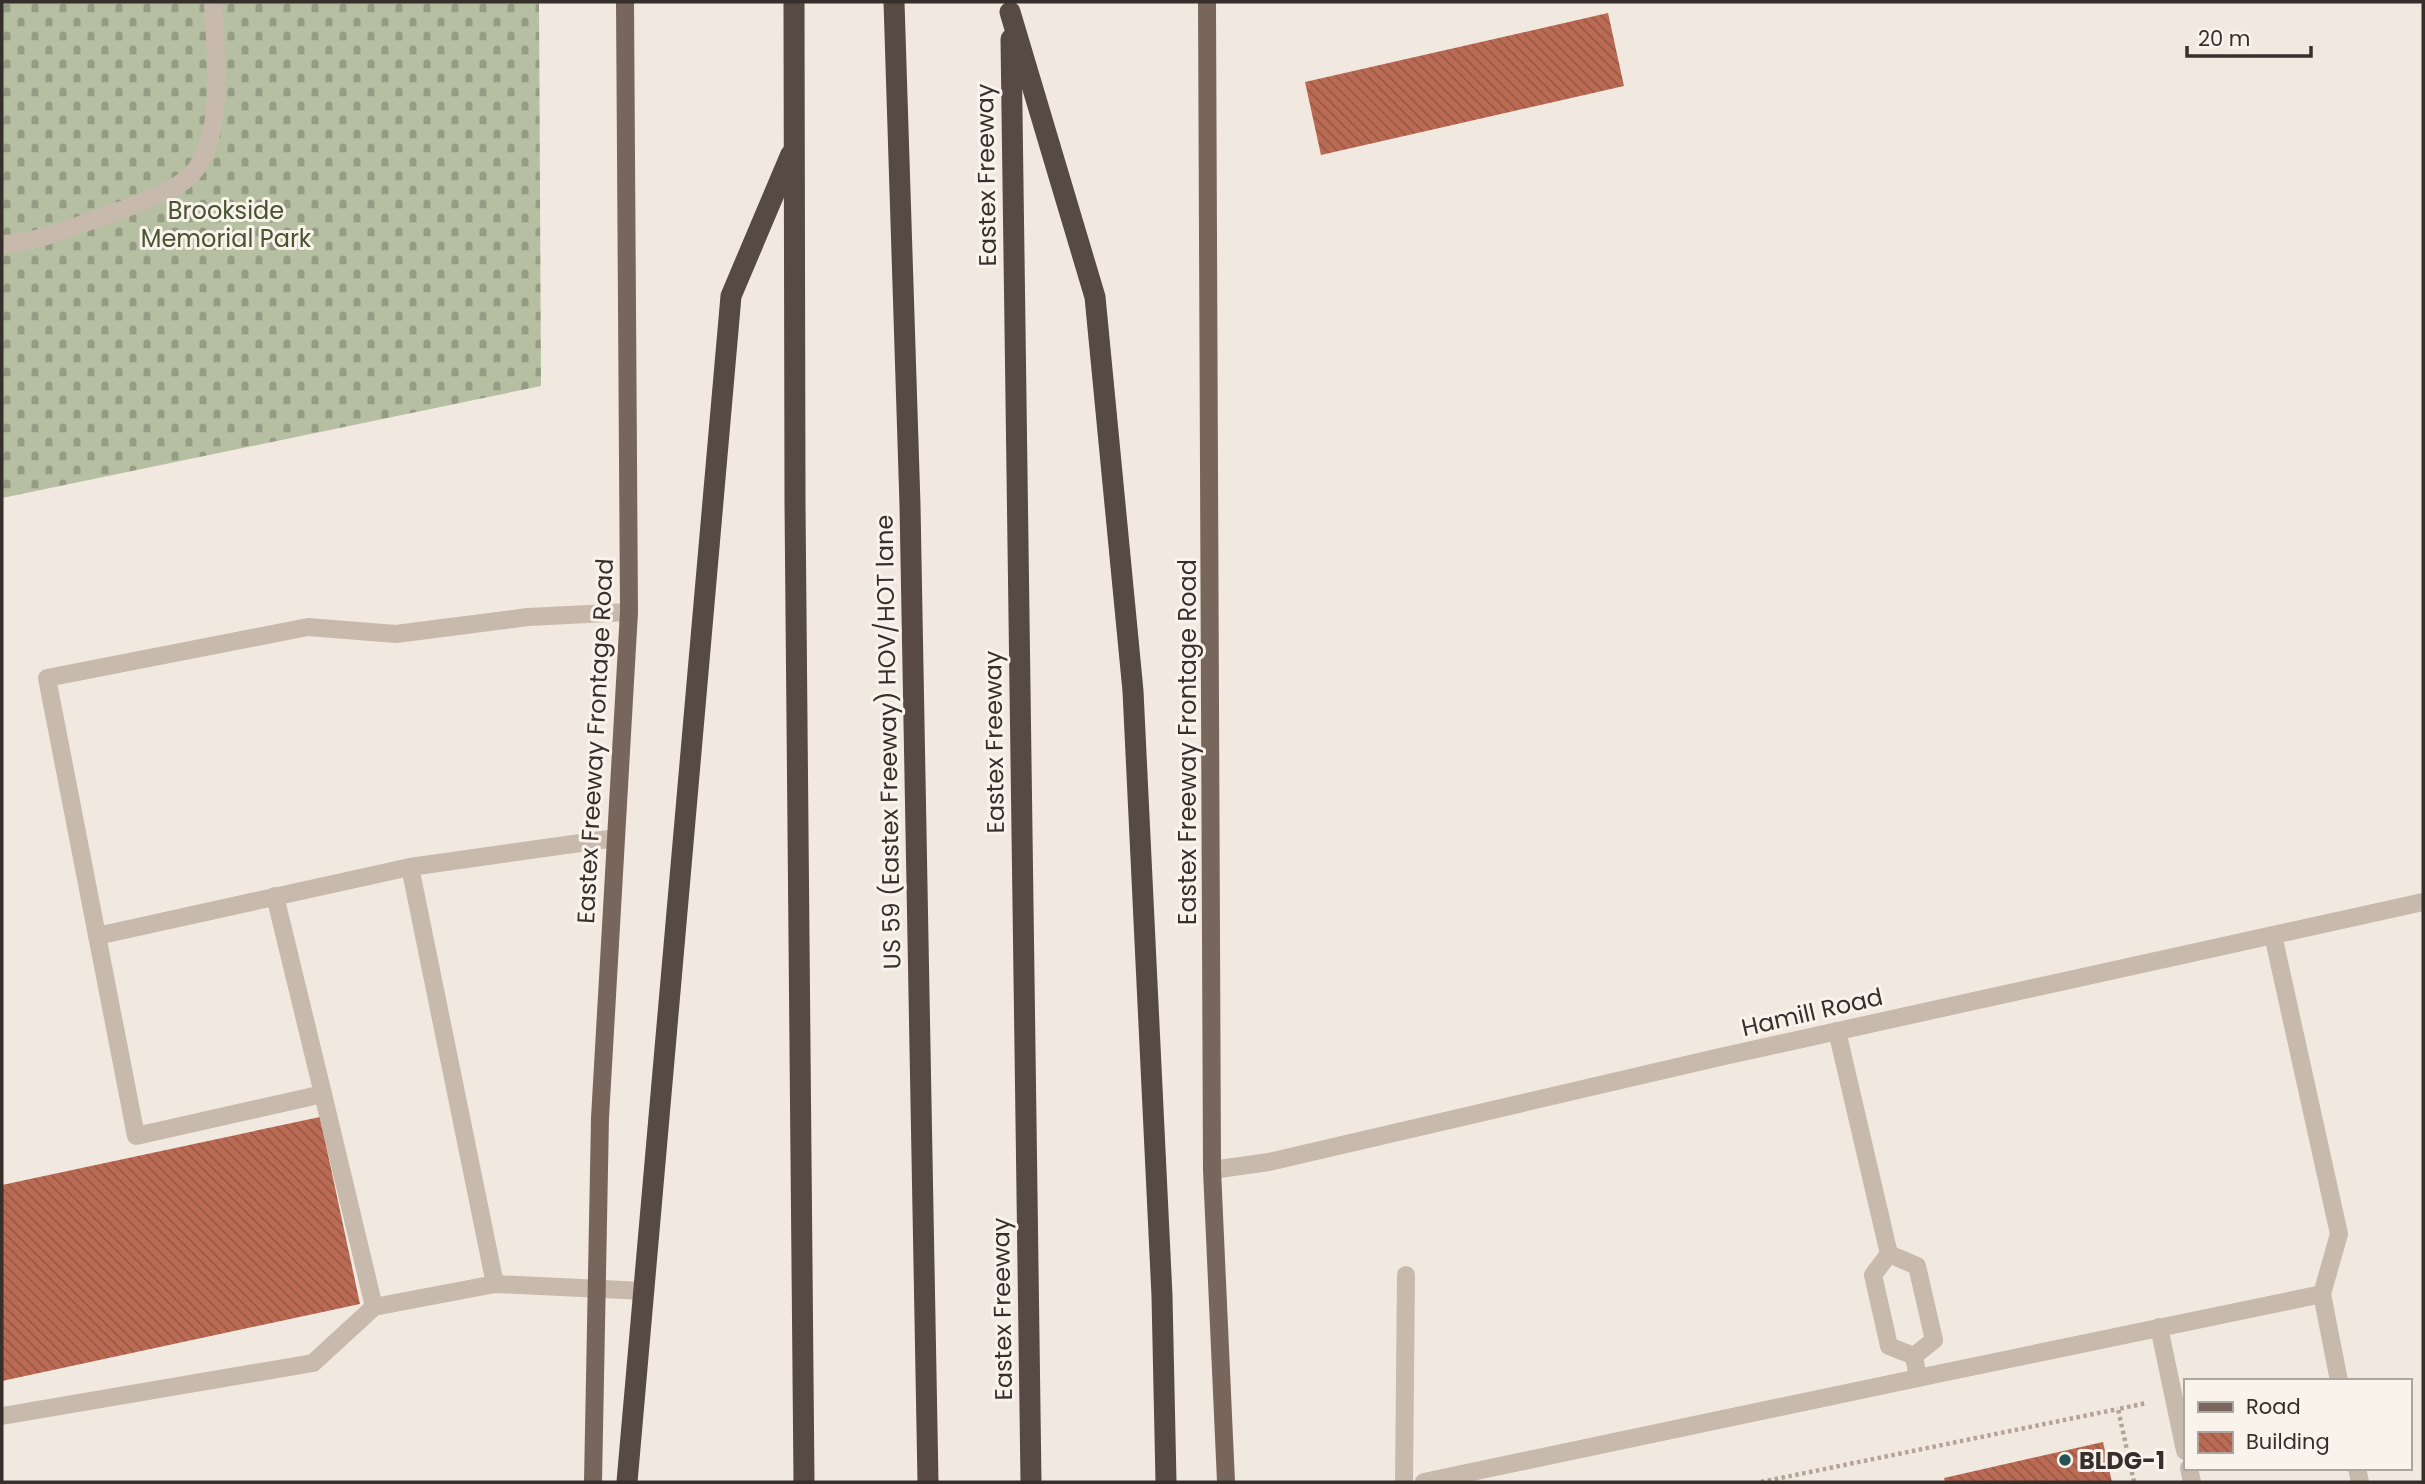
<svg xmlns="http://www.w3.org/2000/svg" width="2425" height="1484" font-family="Poppins,sans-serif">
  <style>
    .cemetery { fill: url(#cemetery-stones) }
    .building { fill: url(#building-back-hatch) }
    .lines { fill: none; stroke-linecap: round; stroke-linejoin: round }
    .path { stroke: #b4a397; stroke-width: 4.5; stroke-dasharray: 3.5 3.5; stroke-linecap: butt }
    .minor { stroke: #c8b9ad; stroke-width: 18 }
    .major { stroke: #78665d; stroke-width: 18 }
    .highway { stroke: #574943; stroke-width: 21 }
    .poi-dot { fill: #245355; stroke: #f9f3ec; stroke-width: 2.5 }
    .labels { text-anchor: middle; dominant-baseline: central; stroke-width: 6; stroke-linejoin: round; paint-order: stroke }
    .street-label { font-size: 24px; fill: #372f2b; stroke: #f9f3ec }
    .park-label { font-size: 24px; fill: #475331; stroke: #f9f3ec }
    .poi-label { font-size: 24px; font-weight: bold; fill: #372f2b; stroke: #f9f3ec; text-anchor: start }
  </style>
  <defs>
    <pattern id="cemetery-stones" width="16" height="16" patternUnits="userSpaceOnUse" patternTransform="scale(1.75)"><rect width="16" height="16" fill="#b6bfa1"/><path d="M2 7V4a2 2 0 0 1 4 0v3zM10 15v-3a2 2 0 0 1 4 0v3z" fill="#959c83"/></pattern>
    <pattern id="building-back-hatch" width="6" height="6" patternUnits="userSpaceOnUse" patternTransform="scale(1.75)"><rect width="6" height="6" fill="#bb6b54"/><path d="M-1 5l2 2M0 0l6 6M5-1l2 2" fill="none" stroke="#995846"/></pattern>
  </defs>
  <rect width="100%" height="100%" fill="#f1e9e0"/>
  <!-- cemetery -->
  <path class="cemetery" d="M 2,2 L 539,2 L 541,386 L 2,498 Z"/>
  <!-- building -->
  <g class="building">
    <path d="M 1608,13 L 1624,86 L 1321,155 L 1305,82 Z"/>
    <path d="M 320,1117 L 360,1304 L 2,1381 L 2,1185 Z"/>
    <path d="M 2103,1442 L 2112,1482 L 1945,1482 L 1944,1478 Z"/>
  </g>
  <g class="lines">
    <!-- path -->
    <g class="path">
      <path d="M 1761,1482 L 2118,1409"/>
      <path d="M 2134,1482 L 2118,1409 L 2147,1403"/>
    </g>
    <!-- minor -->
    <g class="minor">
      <path d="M 2,244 C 37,243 72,227 105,216 C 127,208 177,191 192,174 C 227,133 215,53 213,2"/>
      <path d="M 275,896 L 323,1094"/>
      <path d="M 97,936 L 410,867"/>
      <path d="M 1837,1031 L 1889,1254 L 1873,1275 L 1889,1346 L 1914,1356"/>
      <path d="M 1212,1170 L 1269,1162 L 1720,1057 L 2423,902"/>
      <path d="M 1889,1254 L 1917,1266 L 1934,1340 L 1914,1356"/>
      <path d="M 495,1284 L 410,867 L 616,838"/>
      <path d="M 2322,1294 L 2339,1381"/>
      <path d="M 374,1307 L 323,1094 L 136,1136 L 47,678 L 308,627 L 396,634 L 528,617 L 629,612"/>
      <path d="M 2159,1327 L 2185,1451"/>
      <path d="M 1918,1378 L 2322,1294 L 2339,1234 L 2273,935"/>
      <path d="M 2,1416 L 313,1363 L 374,1307 L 495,1284 L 644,1291"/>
      <path d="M 2189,1468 L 2192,1482"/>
      <path d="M 2357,1468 L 2360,1482"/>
      <path d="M 1404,1482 L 1406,1275"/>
      <path d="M 1424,1482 L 1918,1378 L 1914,1356"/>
    </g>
    <!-- major -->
    <g class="major">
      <path d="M 1207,2 L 1212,1170 L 1226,1482"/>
      <path d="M 593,1482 L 600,1118 L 629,612 L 625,2"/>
    </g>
    <!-- highway -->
    <g class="highway">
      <path d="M 794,2 L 795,503 L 804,1482"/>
      <path d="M 894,2 L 910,505 L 928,1482"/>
      <path d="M 1010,12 L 1095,297 L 1133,691 L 1162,1296 L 1166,1482"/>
      <path d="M 1011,39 L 1031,1482"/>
      <path d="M 627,1482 L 731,296 L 791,154"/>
    </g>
  </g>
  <!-- markers -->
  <circle class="poi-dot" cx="2065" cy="1460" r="7"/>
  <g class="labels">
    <!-- street labels -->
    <g class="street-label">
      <text transform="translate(986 175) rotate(-91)">Eastex Freeway</text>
      <text transform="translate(595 741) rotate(-87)">Eastex Freeway Frontage Road</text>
      <text transform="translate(888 742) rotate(-91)">US 59 (Eastex Freeway) HOV/HOT lane</text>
      <text transform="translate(994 742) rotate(-91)">Eastex Freeway</text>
      <text transform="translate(1187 742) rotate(-90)">Eastex Freeway Frontage Road</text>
      <text transform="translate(1812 1012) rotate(-13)">Hamill Road</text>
      <text transform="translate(1002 1309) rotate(-91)">Eastex Freeway</text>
    </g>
    <!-- park labels -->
    <g class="park-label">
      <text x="226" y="210">Brookside<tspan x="226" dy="28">Memorial Park</tspan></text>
    </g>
    <!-- poi labels -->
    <g class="poi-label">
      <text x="2079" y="1460">BLDG-1</text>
    </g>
  </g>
  <!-- border -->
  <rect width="2425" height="1484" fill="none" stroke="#372f2b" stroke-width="7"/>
  <!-- legend -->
  <rect x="2184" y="1379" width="228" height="91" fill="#f9f3ec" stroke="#aba59f" stroke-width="2"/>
  <rect x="2198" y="1402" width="35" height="10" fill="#78665d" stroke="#aba59f" stroke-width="2"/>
  <text x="2246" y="1414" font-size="21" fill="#372f2b">Road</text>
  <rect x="2198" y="1432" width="35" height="21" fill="url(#building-back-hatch)" stroke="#aba59f" stroke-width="2"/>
  <text x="2246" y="1449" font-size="21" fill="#372f2b">Building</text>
  <!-- scale -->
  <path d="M2187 46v10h124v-10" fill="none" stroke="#372f2b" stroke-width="3.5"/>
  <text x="2198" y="46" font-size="21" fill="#372f2b" stroke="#f9f3ec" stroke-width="5" paint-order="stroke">20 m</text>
</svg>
